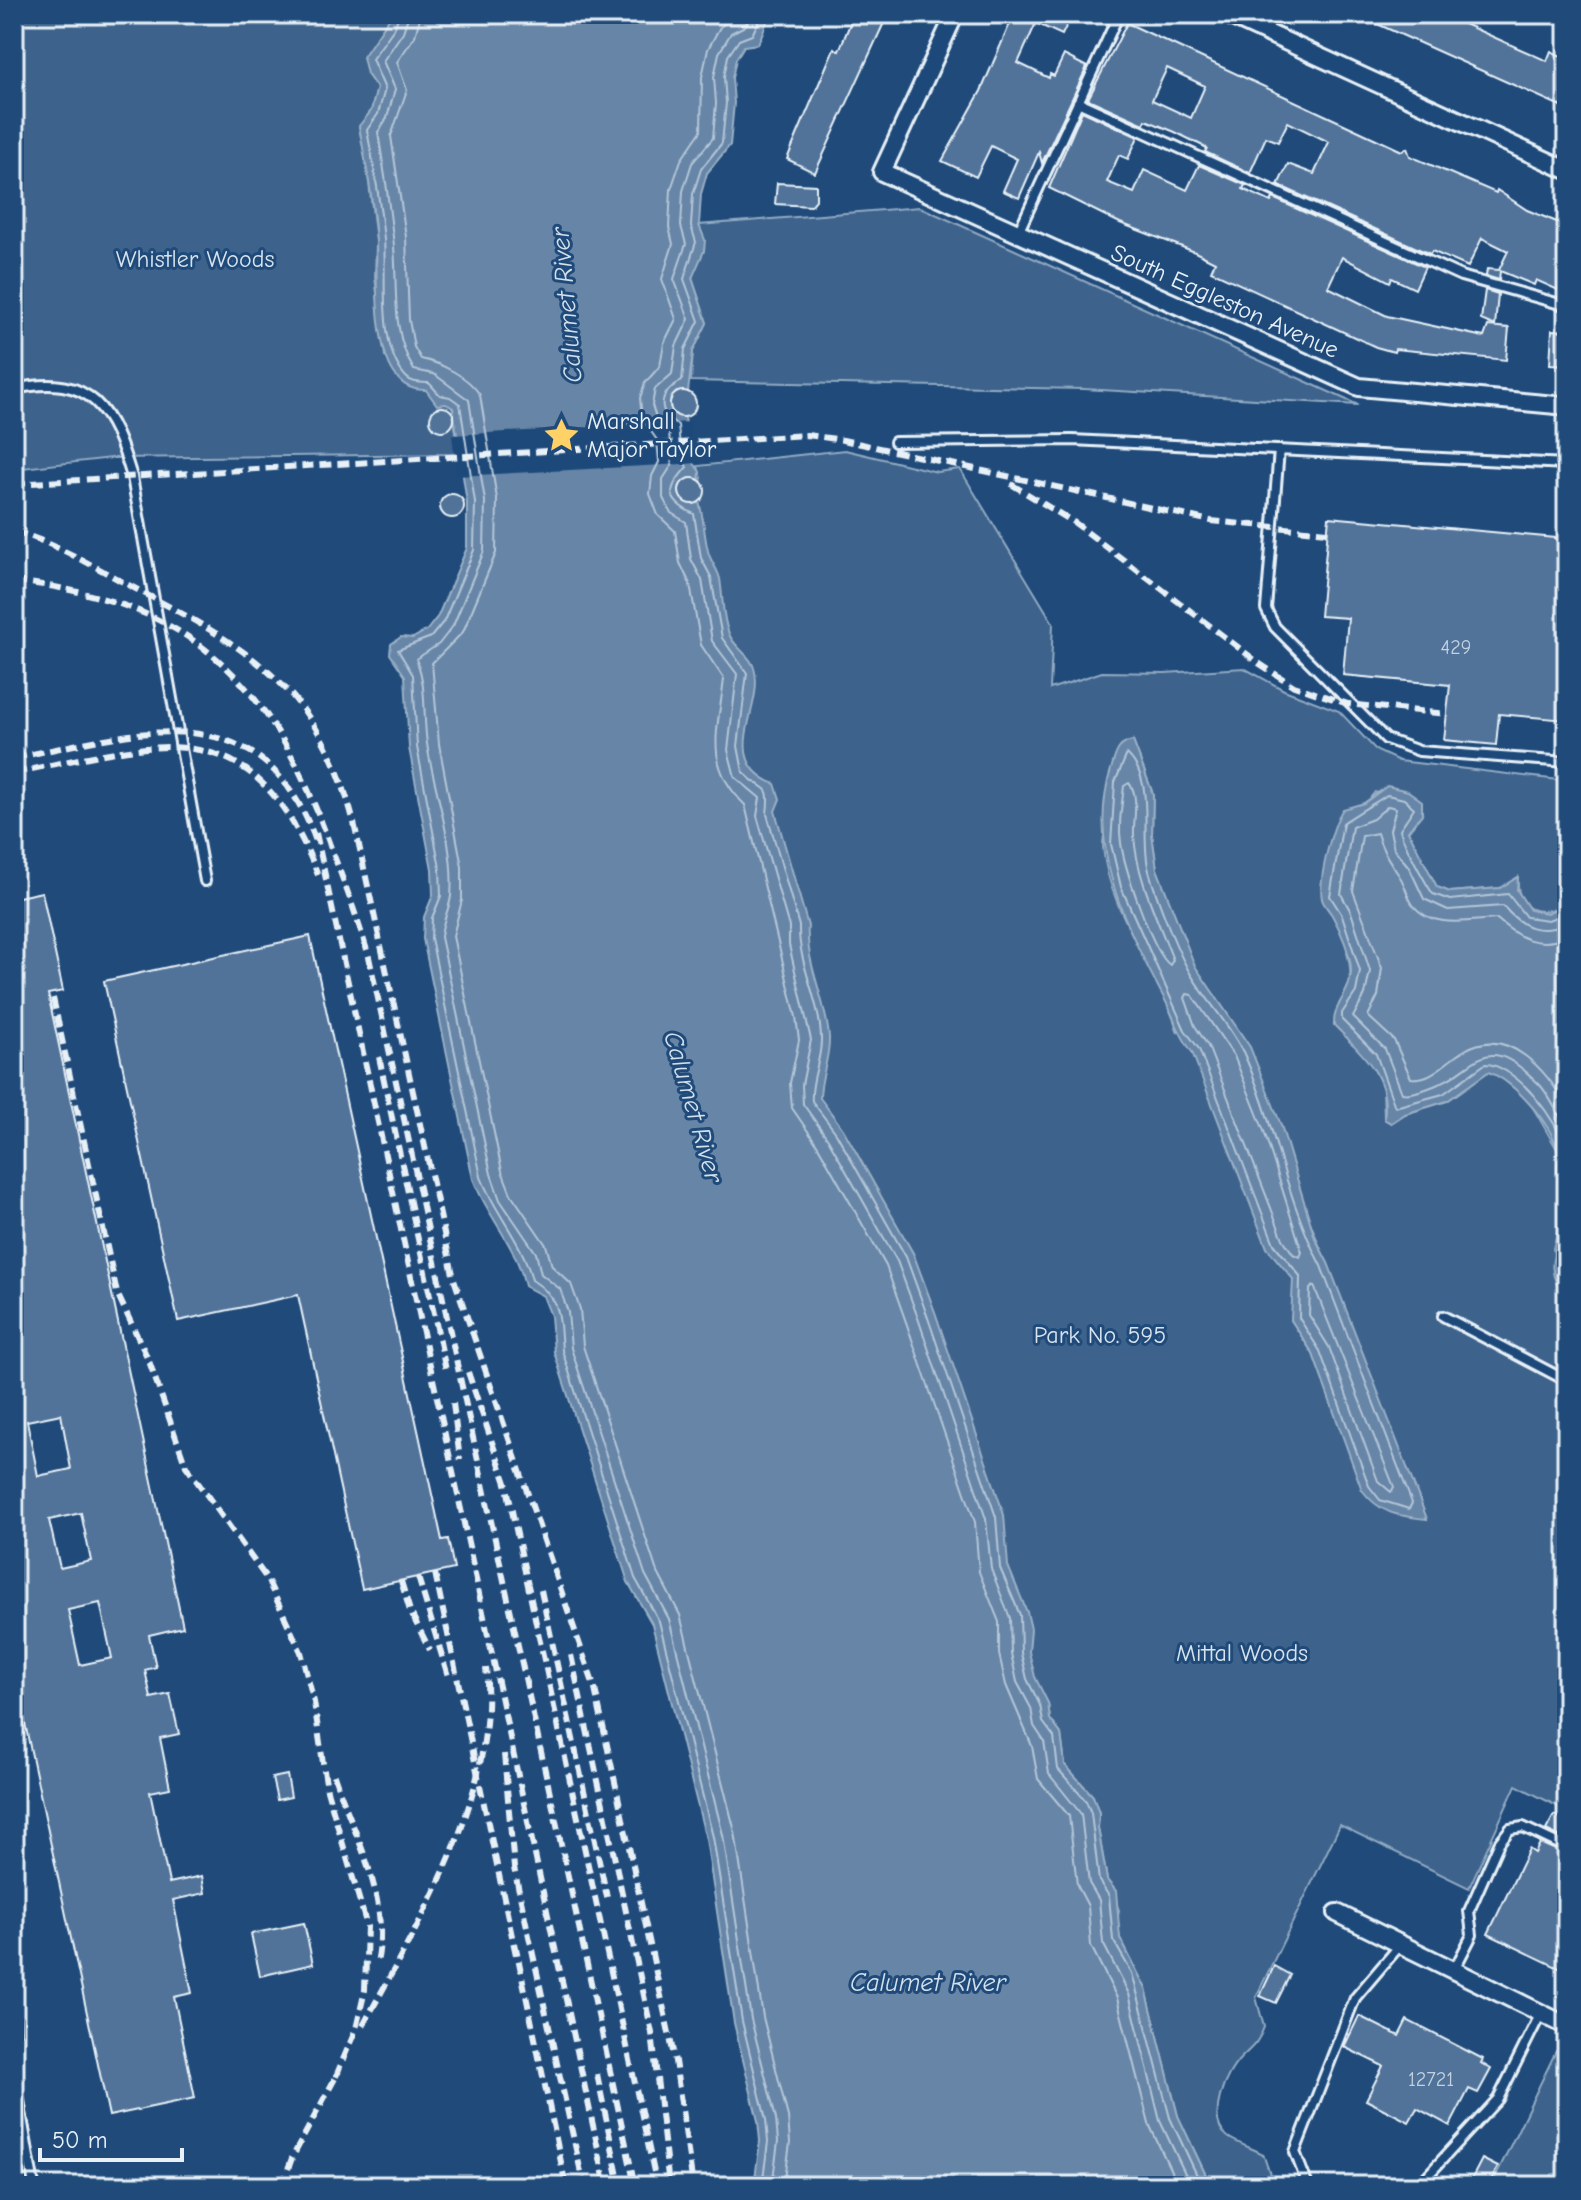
<svg xmlns="http://www.w3.org/2000/svg" width="1581" height="2200" font-family="'Comic Neue',sans-serif">
  <style>
    .green { fill: #3c628c; stroke: #92aac2; stroke-width: 2; fill-rule: evenodd }
    .water { fill: #6685a7; stroke: #9ab0c7; stroke-width: 2 }
    .pier { fill: #1f4a7a }
    .lines { fill: none; stroke-linecap: round; stroke-linejoin: round }
    .shore { stroke: #b4c6d8; stroke-width: 2 }
    .building { fill: #517399; stroke: #e8f1f8; stroke-width: 2; fill-rule: evenodd }
    .service-casing { stroke: #e8f1f8; stroke-width: 14 }
    .minor-casing { stroke: #e8f1f8; stroke-width: 22 }
    .service { stroke: #1f4a7a; stroke-width: 8 }
    .minor { stroke: #1f4a7a; stroke-width: 16 }
    .rail { stroke: #e8f1f8; stroke-width: 6; stroke-dasharray: 12 6; stroke-linecap: butt }
    .labels { text-anchor: middle; dominant-baseline: central; stroke-width: 6; stroke-linejoin: round; paint-order: stroke }
    .number-label { font-size: 20px; fill: #c2d2e0 }
    .park-label { font-size: 24px; fill: #d7e3ed; stroke: #1f4a7a }
    .street-label { font-size: 24px; fill: #e8f1f8; stroke: #1f4a7a }
    .poi-label { font-size: 24px; fill: #e8f1f8; stroke: #1f4a7a; text-anchor: start }
    .water-label { font-size: 26px; font-style: italic; fill: #d4e1ec; stroke: #1f4a7a }
  </style>
  <rect width="100%" height="100%" fill="#1f4a7a"/>
  <filter id="ink" filterUnits="userSpaceOnUse"><feTurbulence type="fractalNoise" baseFrequency=".0125" numOctaves="2"/><feDisplacementMap in="SourceGraphic" scale="16" xChannelSelector="R" yChannelSelector="G"/><feConvolveMatrix kernelMatrix="1 2 1 2 8 2 1 2 1" color-interpolation-filters="sRGB"/></filter>
  <g filter="url(#ink)">
    <!-- green -->
    <g class="green">
      <path d="M 14,14 L 392,14 L 367,74 L 377,88 L 371,111 L 359,127 L 367,167 L 376,241 L 375,277 L 385,357 L 453,407 L 458,454 L 112,458 L 14,469 Z"/>
      <path d="M 920,207 L 1358,405 L 1084,389 L 691,381 L 693,351 L 707,323 L 692,278 C 697,257 708,248 699,225 Z"/>
      <path d="M 845,450 L 937,472 L 960,469 L 1053,623 L 1050,689 L 1102,672 L 1165,673 L 1244,668 L 1284,690 L 1339,711 L 1377,751 L 1399,761 L 1567,781 L 1567,904 C 1539,918 1516,912 1518,877 L 1500,888 L 1450,892 L 1437,887 L 1408,831 L 1422,814 L 1375,792 L 1371,797 L 1347,953 C 1353,974 1351,986 1339,1004 L 1349,1041 L 1369,1058 L 1383,1088 L 1384,1119 L 1391,1123 L 1405,1114 L 1447,1101 L 1488,1072 L 1499,1075 L 1528,1099 L 1558,1151 L 1557,1174 L 1565,1205 L 1553,1248 L 1558,1289 L 1567,1300 L 1567,1811 L 1516,1785 L 1469,1888 L 1340,1825 L 1256,1997 L 1264,2027 C 1259,2042 1252,2047 1242,2057 C 1225,2073 1205,2120 1228,2137 C 1238,2144 1252,2148 1263,2154 L 1274,2186 L 1211,2186 L 1178,2116 L 1146,1989 L 1120,1938 L 1117,1923 L 1119,1910 L 1107,1880 L 1098,1828 L 1099,1813 L 1093,1796 L 1065,1765 L 1061,1734 L 1050,1719 L 1048,1703 L 1027,1707 L 805,1069 L 697,503 L 704,491 L 698,466 ZM 1133,741 L 1153,794 L 1152,835 L 1157,869 L 1191,957 L 1178,1033 C 1160,970 1109,915 1103,847 C 1102,827 1126,764 1133,741 ZM 1307,1214 L 1427,1519 L 1346,1442 L 1313,1354 L 1291,1320 Z"/>
      <path d="M 1556,2051 L 1567,2056 L 1567,2186 L 1491,2186 Z"/>
    </g>
    <!-- water -->
    <g class="water">
      <path d="M 392,14 L 770,14 L 758,44 L 744,46 L 736,59 L 732,78 L 734,103 L 730,145 L 707,173 L 701,194 L 699,225 L 705,240 L 704,251 L 692,278 L 707,323 L 693,351 L 688,392 L 676,392 L 670,403 L 675,414 L 685,416 L 689,456 L 700,472 L 699,480 L 683,481 L 680,493 L 688,503 L 699,502 C 704,519 704,535 708,551 C 710,561 718,569 720,579 C 723,597 722,617 729,634 C 735,649 750,654 754,668 C 766,706 716,760 775,784 L 780,799 L 775,811 L 808,926 C 805,963 826,999 829,1037 C 830,1058 820,1078 820,1098 L 843,1129 L 913,1253 L 935,1312 L 1004,1515 L 1008,1566 L 1027,1612 L 1031,1629 L 1029,1652 L 1035,1677 L 1048,1703 L 1050,1719 L 1061,1734 L 1065,1765 L 1093,1796 L 1099,1813 L 1098,1828 L 1107,1880 L 1116,1891 L 1120,1938 L 1146,1989 L 1178,2116 L 1211,2186 L 754,2186 L 760,2141 L 758,2121 L 734,2023 L 706,1839 L 652,1624 L 628,1582 L 554,1352 L 551,1316 L 543,1296 L 525,1286 C 517,1246 488,1218 473,1179 L 423,939 L 424,917 L 433,895 L 432,869 L 409,748 L 405,676 L 390,654 L 391,644 L 401,637 L 413,638 L 427,630 L 438,616 L 467,548 L 467,503 L 453,408 L 446,404 L 437,405 L 426,390 C 369,394 378,280 376,242 C 374,204 366,165 359,126 L 371,111 L 377,88 L 367,74 L 363,57 Z"/>
      <path d="M 1133,741 L 1153,794 L 1152,835 L 1157,869 L 1195,966 L 1250,1047 L 1281,1125 L 1315,1238 L 1328,1263 L 1427,1519 C 1398,1516 1380,1514 1362,1490 L 1313,1354 L 1291,1320 L 1293,1279 L 1267,1248 L 1192,1052 C 1179,1035 1174,1017 1164,998 C 1126,927 1085,848 1112,766 C 1116,753 1118,743 1133,741 Z"/>
      <path d="M 1387,786 L 1408,791 L 1422,801 L 1422,814 L 1408,831 L 1437,887 L 1450,892 L 1500,888 L 1518,877 L 1517,890 L 1530,910 L 1547,913 L 1567,904 L 1567,1300 C 1537,1263 1562,1246 1565,1208 C 1565,1198 1560,1187 1558,1178 C 1556,1170 1559,1162 1558,1153 C 1555,1128 1513,1079 1488,1072 L 1447,1101 L 1405,1114 L 1391,1123 L 1384,1119 C 1391,1076 1361,1053 1334,1025 C 1333,1004 1350,994 1351,973 C 1352,957 1340,929 1332,915 C 1329,910 1323,904 1322,899 C 1318,880 1332,825 1343,809 L 1364,803 Z"/>
    </g>
    <!-- pier -->
    <path class="pier" d="M 690,422 L 692,454 L 701,463 L 457,476 L 452,435 Z"/>
    <g class="lines">
      <!-- shore -->
      <g class="shore">
        <path d="M 399,14 L 395,27 L 372,59 L 385,89 L 378,114 L 367,130 C 374,166 380,202 384,239 C 387,279 377,346 406,377 C 413,384 421,382 429,383 L 440,395 L 450,397 L 460,404 L 475,502 L 474,550 L 444,621 L 431,637 L 398,650 L 413,675 L 417,747 L 440,868 L 441,896 L 432,918 L 431,938 L 481,1177 C 495,1214 523,1242 532,1280 C 563,1300 559,1317 562,1350 L 635,1578 L 659,1621 L 713,1837 L 742,2021 L 766,2120 L 768,2142 L 762,2186"/>
        <path d="M 409,14 L 403,32 L 383,61 L 395,89 L 387,118 L 378,132 C 384,167 389,202 393,237 C 399,282 389,329 414,370 L 434,374 L 469,400 L 485,501 L 484,551 L 453,626 L 439,644 L 416,659 C 428,687 422,719 428,750 C 436,796 455,848 451,896 C 449,910 442,922 441,937 L 491,1174 L 500,1200 L 536,1253 L 541,1274 L 560,1289 L 568,1312 L 571,1348 L 645,1574 L 669,1619 L 723,1835 L 751,2019 L 776,2119 L 778,2142 L 772,2186"/>
        <path d="M 421,14 L 415,36 L 397,62 L 407,90 L 391,136 L 406,237 L 409,320 L 414,347 L 421,359 C 441,363 469,377 480,395 L 497,499 L 496,553 L 463,632 L 432,663 L 439,744 L 462,867 L 462,900 L 453,936 L 502,1171 L 511,1194 L 546,1245 L 552,1266 L 571,1284 L 580,1309 L 583,1346 L 656,1569 L 680,1615 L 735,1832 L 763,2017 L 788,2117 L 790,2143 L 784,2186"/>
        <path d="M 738,14 L 720,27 L 708,49 L 702,77 L 701,131 L 681,160 L 671,189 L 669,227 L 673,244 L 662,279 L 676,319 L 664,343 L 660,366 L 645,383 L 640,398 L 642,419 L 657,440 L 659,462 L 652,476 L 650,494 L 658,515 L 675,531 L 680,563 L 690,584 L 701,645 L 724,679 C 718,731 703,764 745,805 L 796,1017 L 799,1040 L 790,1083 L 792,1108 L 818,1146 L 886,1266 L 906,1322 L 975,1522 L 979,1572 L 999,1622 L 999,1654 L 1006,1685 L 1032,1746 L 1038,1779 L 1069,1816 L 1077,1885 L 1088,1906 L 1091,1946 L 1117,1998 L 1149,2124 L 1178,2186"/>
        <path d="M 751,14 L 745,26 L 731,33 L 719,53 L 714,77 L 716,103 L 713,138 L 692,163 L 683,191 L 681,226 L 686,244 L 674,279 L 689,319 L 676,346 L 672,374 L 655,389 L 652,405 L 657,421 L 669,433 L 672,465 L 663,479 L 663,498 L 671,513 L 686,522 L 691,559 L 702,580 L 712,641 L 737,674 L 728,750 L 735,777 L 760,798 L 757,816 L 789,927 L 789,945 L 811,1040 L 802,1085 L 803,1104 L 828,1139 L 897,1261 L 918,1318 L 986,1519 L 991,1569 L 1010,1618 L 1011,1653 L 1017,1682 L 1031,1708 L 1034,1726 L 1044,1741 L 1049,1774 L 1081,1814 L 1089,1883 L 1099,1900 L 1103,1943 L 1129,1994 L 1160,2121 L 1191,2186"/>
        <path d="M 762,14 L 752,35 L 739,40 L 728,56 L 724,77 L 726,103 L 722,143 L 701,169 L 693,194 L 691,226 L 696,242 L 684,279 L 699,321 L 685,349 L 682,381 C 659,392 655,411 678,425 L 681,457 L 687,467 C 668,488 664,500 694,514 L 701,558 L 711,577 L 722,638 L 747,673 L 738,746 L 743,772 C 764,795 771,779 767,814 L 799,926 C 798,964 820,1000 821,1038 C 822,1060 810,1080 812,1101 L 836,1133 L 906,1257 L 927,1315 L 996,1517 L 1000,1568 L 1020,1615 L 1021,1653 L 1027,1679 L 1040,1705 L 1043,1722 L 1054,1737 L 1058,1769 L 1086,1801 L 1091,1813 L 1099,1881 L 1109,1896 L 1113,1940 L 1132,1973 L 1170,2118 L 1202,2186"/>
        <path d="M 1127,754 C 1157,782 1139,835 1149,871 C 1156,897 1177,951 1190,973 C 1206,1000 1231,1026 1244,1054 C 1275,1123 1286,1200 1321,1266 L 1412,1503 L 1409,1509 L 1380,1500 L 1369,1486 L 1320,1351 L 1299,1318 L 1300,1276 L 1274,1244 L 1199,1049 L 1185,1030 L 1121,887 L 1111,844 L 1115,782 Z"/>
        <path d="M 1129,783 C 1140,796 1133,819 1134,836 C 1137,879 1158,920 1173,960 L 1170,965 C 1153,954 1124,866 1121,843 C 1118,824 1122,805 1124,786 Z"/>
        <path d="M 1567,913 L 1548,920 L 1526,917 L 1508,894 L 1450,900 L 1433,894 C 1426,884 1401,839 1400,829 L 1414,808 L 1404,799 L 1387,795 C 1381,799 1345,821 1343,823 L 1330,896 L 1342,915 L 1360,971 L 1356,992 L 1342,1013 L 1342,1020 L 1376,1054 L 1395,1107 L 1443,1094 L 1485,1064 C 1516,1064 1559,1122 1565,1149 C 1568,1160 1564,1170 1567,1181"/>
        <path d="M 1567,924 C 1539,935 1522,928 1503,906 L 1448,910 L 1424,899 L 1409,867 L 1394,849 L 1390,830 L 1396,808 L 1388,806 L 1373,819 L 1352,827 L 1341,894 L 1351,912 L 1370,971 L 1365,995 L 1353,1017 L 1385,1049 L 1402,1093 C 1410,1095 1418,1091 1426,1089 C 1480,1072 1480,1024 1540,1085 C 1551,1097 1557,1115 1567,1128"/>
        <path d="M 1567,937 C 1538,949 1518,938 1497,919 C 1470,920 1432,930 1413,905 C 1407,897 1406,886 1400,877 C 1390,861 1382,852 1377,833 L 1362,836 L 1353,891 L 1382,968 L 1378,996 L 1368,1016 L 1394,1040 L 1411,1078 C 1432,1081 1447,1060 1465,1050 C 1509,1024 1548,1073 1567,1107"/>
        <path d="M 1187,994 L 1192,995 L 1234,1056 L 1264,1131 L 1302,1252 L 1300,1257 L 1293,1254 L 1283,1239 L 1208,1046 L 1195,1026 L 1185,998 Z"/>
        <path d="M 1314,1286 L 1394,1487 L 1391,1492 L 1378,1481 L 1329,1347 L 1309,1315 L 1310,1289 Z"/>
      </g>
    </g>
    <!-- building -->
    <g class="building">
      <path d="M 854,14 L 888,14 L 815,173 L 787,159 L 834,48 L 839,51 Z"/>
      <path d="M 1014,14 L 1072,14 L 1062,35 L 1036,23 L 1018,63 L 1049,78 L 1050,74 L 1054,76 L 1064,55 L 1087,67 L 1042,163 L 1039,152 L 1019,198 L 1003,191 L 1017,159 L 991,146 L 976,177 L 942,161 L 981,91 Z"/>
      <path d="M 1355,14 L 1442,14 L 1547,61 L 1551,51 L 1567,59 L 1567,109 Z"/>
      <path d="M 1127,23 L 1402,151 L 1407,148 L 1410,156 L 1496,193 L 1497,190 L 1527,210 L 1567,226 L 1567,294 L 1536,280 L 1534,285 L 1500,271 L 1499,280 L 1486,276 L 1487,269 L 1499,270 L 1508,251 L 1482,238 L 1468,267 L 1432,251 L 1430,254 L 1278,185 L 1288,164 L 1314,174 L 1329,142 L 1288,122 L 1278,142 L 1266,137 L 1250,173 L 1205,152 L 1207,148 L 1175,132 L 1146,120 L 1144,124 L 1088,99 ZM 1167,68 L 1205,86 L 1191,118 L 1152,100 Z"/>
      <path d="M 1082,111 L 1138,137 L 1128,159 L 1119,155 L 1107,182 L 1134,193 L 1144,170 L 1187,190 L 1199,165 L 1245,185 L 1243,189 L 1271,202 L 1273,198 L 1425,267 L 1415,289 L 1392,278 L 1390,282 L 1342,257 L 1328,287 L 1387,316 L 1484,337 L 1488,326 L 1509,328 L 1506,360 L 1395,349 L 1394,352 L 1376,347 L 1211,271 L 1215,262 L 1195,252 L 1120,223 L 1049,188 Z"/>
      <path d="M 777,183 L 816,185 L 816,200 L 811,206 L 775,204 Z"/>
      <path d="M 1485,290 L 1498,294 L 1495,326 L 1481,320 Z"/>
      <path d="M 1552,330 L 1567,331 L 1567,365 L 1550,364 Z"/>
      <circle cx="683" cy="404" r="13"/>
      <circle cx="442" cy="419" r="12"/>
      <circle cx="692" cy="491" r="13"/>
      <circle cx="452" cy="506" r="12"/>
      <path d="M 1329,517 L 1567,539 L 1567,720 L 1499,714 L 1496,745 L 1444,740 L 1450,685 L 1343,675 L 1348,618 L 1320,616 Z"/>
      <path d="M 42,892 L 63,991 L 48,994 L 183,1627 L 149,1635 L 156,1667 L 145,1670 L 151,1698 L 170,1694 L 179,1734 L 160,1738 L 170,1788 L 150,1792 L 169,1883 L 202,1876 L 205,1893 L 173,1900 L 192,1993 L 174,1997 L 195,2098 L 109,2116 L 14,1672 L 14,898 ZM 61,1414 L 71,1469 L 38,1476 L 27,1421 ZM 81,1513 L 91,1561 L 60,1568 L 49,1520 ZM 100,1603 L 112,1658 L 80,1665 L 68,1610 Z"/>
      <path d="M 310,936 L 442,1540 L 448,1539 L 454,1569 L 362,1589 L 298,1295 L 178,1321 L 104,981 Z"/>
      <path d="M 287,1775 L 291,1797 L 277,1800 L 272,1778 Z"/>
      <path d="M 1554,1815 L 1567,1821 L 1567,1840 L 1546,1830 Z"/>
      <path d="M 1540,1843 L 1567,1855 L 1567,1972 L 1488,1934 L 1529,1849 L 1535,1853 Z"/>
      <path d="M 304,1923 L 313,1964 L 260,1976 L 251,1934 Z"/>
      <path d="M 1274,1966 L 1290,1975 L 1276,2003 L 1260,1996 Z"/>
      <path d="M 1359,2016 L 1399,2036 L 1407,2020 L 1483,2059 L 1481,2063 L 1491,2069 L 1478,2093 L 1469,2089 L 1450,2126 L 1417,2108 L 1409,2122 L 1366,2100 L 1383,2066 L 1344,2047 Z"/>
      <path d="M 1482,2159 L 1498,2167 L 1488,2186 L 1468,2186 Z"/>
    </g>
    <g class="lines">
      <defs>
        <g id="service">
          <path d="M 1078,102 L 1461,276 L 1567,306"/>
          <path d="M 1017,235 L 1119,14"/>
          <path d="M 14,389 C 93,372 112,410 132,477 L 205,881"/>
          <path d="M 895,442 L 1072,440 L 1567,464"/>
          <path d="M 1279,450 L 1266,609 L 1275,627 L 1386,739 L 1419,751 L 1567,762"/>
          <path d="M 1443,1316 L 1567,1381"/>
          <path d="M 1454,1970 L 1472,1935 L 1469,1911 L 1499,1843 L 1510,1829 L 1523,1827 L 1567,1848"/>
          <path d="M 14,2010 L 17,2089 L 34,2186"/>
          <path d="M 252,2186 L 268,2182"/>
          <path d="M 1308,2186 L 1295,2152 L 1355,1998 L 1401,1944"/>
          <path d="M 1418,2186 L 1498,2099 L 1541,2013"/>
        </g>
        <g id="minor">
          <path d="M 955,14 L 882,172 L 1359,387 L 1567,406"/>
          <path d="M 1226,14 L 1567,170"/>
          <path d="M 1337,1913 L 1567,2026"/>
        </g>
      </defs>
      <!-- service casing -->
      <use href="#service" class="service-casing"/>
      <!-- minor casing -->
      <use href="#minor" class="minor-casing"/>
      <!-- service -->
      <use href="#service" class="service"/>
      <!-- minor -->
      <use href="#minor" class="minor"/>
      <!-- rail -->
      <g class="rail">
        <path d="M 14,484 L 807,435 L 843,440 L 1211,521 L 1328,532"/>
        <path d="M 1011,484 L 1075,523 L 1260,664 L 1294,686 L 1348,704 L 1447,714"/>
        <path d="M 14,531 C 57,544 97,568 136,589 C 254,651 321,690 355,827 L 454,1279 L 595,1689 L 675,2061 L 693,2186"/>
        <path d="M 14,581 C 194,602 272,681 331,848 C 345,884 358,920 369,957 L 635,2186"/>
        <path d="M 14,758 C 139,732 262,689 317,844"/>
        <path d="M 14,773 C 161,742 251,707 318,875"/>
        <path d="M 316,833 L 606,2186"/>
        <path d="M 53,998 L 117,1293 L 149,1361 L 186,1466 L 267,1579 L 301,1652 L 314,1702 L 327,1790 L 367,1926 L 365,1990 L 356,2029 L 334,2081"/>
        <path d="M 379,1057 L 446,1370"/>
        <path d="M 468,1372 L 506,1483 L 657,2186"/>
        <path d="M 453,1403 L 460,1460"/>
        <path d="M 435,1573 L 516,1955"/>
        <path d="M 418,1577 L 448,1676"/>
        <path d="M 401,1581 L 410,1611 L 430,1650"/>
        <path d="M 541,1590 L 607,1897"/>
        <path d="M 571,1655 L 652,2033 L 669,2186"/>
        <path d="M 504,1754 L 514,1868 L 584,2186"/>
        <path d="M 334,1775 C 354,1836 391,1896 377,1963"/>
        <path d="M 515,1943 L 566,2186"/>
        <path d="M 363,2026 C 422,1916 498,1797 486,1668"/>
        <path d="M 597,2074 L 620,2186"/>
        <path d="M 282,2186 L 292,2158 L 339,2071"/>
      </g>
    </g>
  </g>
  <!-- icons -->
  <defs>
    <symbol id="sight-bare" viewBox="-9 -9 18 18"><path d="M0-6L1.8-2.2L6-1.7L2.9 1.2L3.7 5.4L0 3.3L-3.7 5.4L-2.9 1.2L-6-1.7L-1.8-2.2Z" fill="#ffd166" stroke="#1f4a7a" stroke-width="2.5" paint-order="stroke"/></symbol>
  </defs>
  <g fill-rule="evenodd">
    <use href="#sight-bare" x="536" y="410" width="51" height="51"/>
  </g>
  <g class="labels">
    <!-- number labels -->
    <g class="number-label">
      <text x="1456" y="647">429</text>
      <text x="1431" y="2079">12721</text>
    </g>
    <!-- park labels -->
    <g class="park-label">
      <text x="195" y="259">Whistler Woods</text>
      <text x="1100" y="1335">Park No. 595</text>
      <text x="1242" y="1653">Mittal Woods</text>
    </g>
    <!-- street labels -->
    <g class="street-label">
      <text transform="translate(1225 301) rotate(24)">South Eggleston Avenue</text>
    </g>
    <!-- poi labels -->
    <g class="poi-label">
      <text x="587" y="421">Marshall<tspan x="587" dy="28">Major Taylor</tspan></text>
    </g>
    <!-- water labels -->
    <g class="water-label">
      <text transform="translate(567 305) rotate(-95)">Calumet River</text>
      <text transform="translate(693 1107) rotate(74)">Calumet River</text>
      <text x="928" y="1983">Calumet River</text>
    </g>
  </g>
  <!-- margin -->
  <rect width="1581" height="2200" fill="none" stroke="#1f4a7a" stroke-width="48"/>
  <rect x="24" y="24" width="1533" height="2152" fill="none" stroke="#e8f1f8" stroke-width="3" filter="url(#ink)"/>
  <!-- scale -->
  <path d="M40 2148v12h142v-12" fill="none" stroke="#e8f1f8" stroke-width="4"/>
  <text x="52" y="2148" font-size="24" fill="#e8f1f8" stroke="#1f4a7a" stroke-width="6" paint-order="stroke">50 m</text>
</svg>
